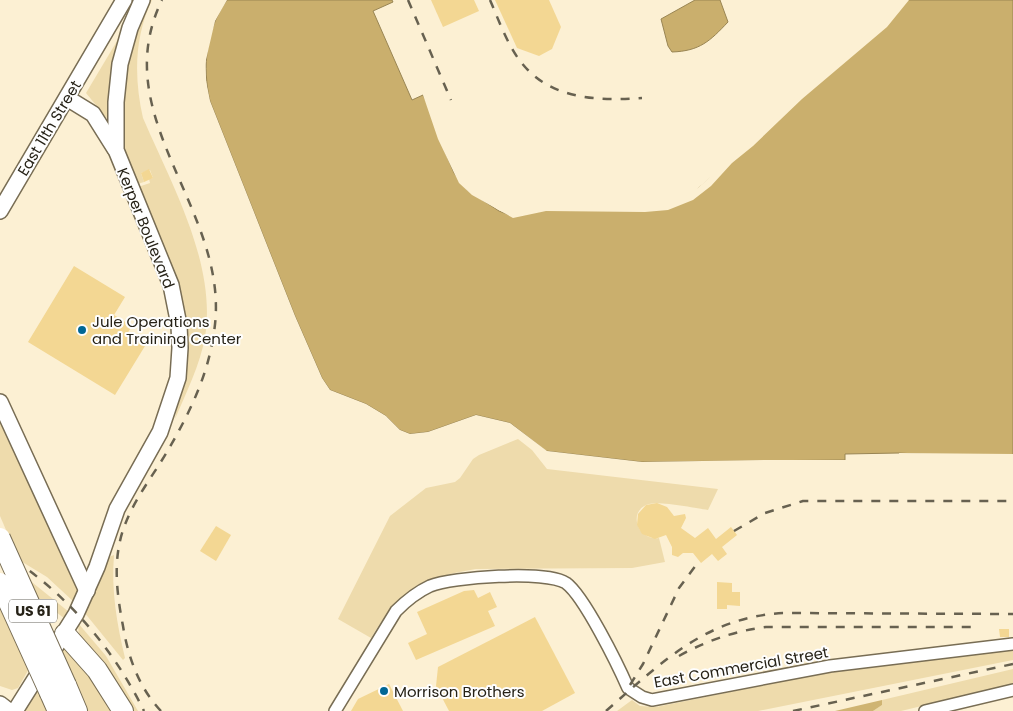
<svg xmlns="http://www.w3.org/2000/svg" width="1013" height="711" font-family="Poppins,sans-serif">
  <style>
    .green { fill: #eedbac }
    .forest { fill: #cfb472 }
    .water { fill: #caaf6d; stroke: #998553 }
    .pier { fill: #fcf0d3 }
    .building { fill: #f3d793 }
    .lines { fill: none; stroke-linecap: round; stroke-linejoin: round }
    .street-casing { stroke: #786d54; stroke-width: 14 }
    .secondary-casing { stroke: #786d54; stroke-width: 18 }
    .highway-casing { stroke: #786d54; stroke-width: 22 }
    .street { stroke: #fff; stroke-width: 11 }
    .secondary { stroke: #fff; stroke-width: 15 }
    .highway { stroke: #fff; stroke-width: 20 }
    .rail { stroke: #676150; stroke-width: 2.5; stroke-dasharray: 9 9; stroke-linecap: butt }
    .highway-bridge-casing { stroke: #786d54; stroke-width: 22; stroke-linecap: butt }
    .highway-bridge { stroke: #fff; stroke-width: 20 }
    .poi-dot { fill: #006795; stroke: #fefefe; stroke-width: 2 }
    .labels { text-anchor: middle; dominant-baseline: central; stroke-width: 4; stroke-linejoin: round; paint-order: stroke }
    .shield { fill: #fefefe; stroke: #67645c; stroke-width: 1 }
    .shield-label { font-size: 14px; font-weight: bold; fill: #262217 }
    .street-label { font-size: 15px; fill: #262217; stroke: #fefefe }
    .poi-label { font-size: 15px; fill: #262217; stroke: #fefefe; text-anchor: start }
  </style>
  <rect width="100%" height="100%" fill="#fcf0d3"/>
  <!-- green -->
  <g class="green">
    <path d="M 147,0 L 152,0 C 134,38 134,78 143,118 C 171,183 217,264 205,337 C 200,365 186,393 175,419 L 185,354 L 135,188 L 150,183 L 149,179 L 153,178 L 150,170 L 141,173 L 144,182 L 134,185 C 123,148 116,105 124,66 C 128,44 139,21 147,0 Z"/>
    <path d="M 120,36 L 109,121 L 86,93 Z"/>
    <path d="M 0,419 L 78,588 L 74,602 L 47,577 L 19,560 L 0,516 Z"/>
    <path d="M 518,439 L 532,450 L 547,469 L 718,489 L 708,510 C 696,508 659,501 649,504 C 627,510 637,541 659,538 L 665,562 L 632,568 L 476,569 C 421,578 400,590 371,638 L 338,619 L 390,516 L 426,488 L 455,482 L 460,478 L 473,459 L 479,455 Z"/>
    <path d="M 114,555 C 111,591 117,624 125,658 L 123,660 L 84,612 L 109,557 Z"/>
    <path d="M 28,579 L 69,612 L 65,619 L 36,596 Z"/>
    <path d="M 0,600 L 30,667 L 18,688 L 12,690 L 0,686 Z"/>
    <path d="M 78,623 L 106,656 L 138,711 L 130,711 L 79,638 Z"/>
    <path d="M 65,648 L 69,648 L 115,711 L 87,711 L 61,651 Z"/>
    <path d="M 1013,649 L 1013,660 L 758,711 L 617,711 L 632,700 L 640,706 L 656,707 L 819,674 Z"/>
    <path d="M 1013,669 L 1013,684 L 901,711 L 873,711 L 882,705 L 882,700 Z"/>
    <path d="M 39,687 L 49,711 L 23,711 Z"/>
  </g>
  <!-- forest -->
  <path class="forest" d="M 882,700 L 882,705 L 873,711 L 835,711 Z"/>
  <!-- water -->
  <g class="water">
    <path d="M 227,0 L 392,0 L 393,2 L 373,11 L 412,100 L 423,95 L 437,123 L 438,135 L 454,173 L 467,190 L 499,211 L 512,216 L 545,207 L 641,210 L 667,208 L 685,200 L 878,30 L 901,0 L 1013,0 L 1013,460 L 899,453 L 845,454 L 845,460 L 642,462 L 546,451 L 510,423 L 476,415 L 428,432 L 410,434 L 400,430 L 386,416 L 366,404 L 330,390 L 322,378 L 295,316 L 210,101 C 202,67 206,29 227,0 Z"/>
    <path d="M 695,0 L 720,0 L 728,22 C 710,41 700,51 672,52 L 668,46 L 661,19 Z"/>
  </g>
  <!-- pier -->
  <g class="pier">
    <path d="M 224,0 L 227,0 L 215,21 L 205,64 L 206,81 L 210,101 L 295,316 L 322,378 L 330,390 L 366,404 L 386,416 L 400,430 L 410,434 L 428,432 L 476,415 L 510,423 L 547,451 L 642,462 L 764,460 L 845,460 L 845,463 L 642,464 L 546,453 L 509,425 L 476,418 L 428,435 L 410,436 L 399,432 L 385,418 L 365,406 L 329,392 L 320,379 L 293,317 L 208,101 L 203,81 L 206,44 L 213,20 Z"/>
    <path d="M 898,0 L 909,0 L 887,27 L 802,99 L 753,146 L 732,163 L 711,186 L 693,200 L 668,210 L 645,212 L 546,211 L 513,218 L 472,195 L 459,183 L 438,139 L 423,95 L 426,94 L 439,122 L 440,135 L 456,172 L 469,189 L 500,209 L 512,214 L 545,205 L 600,204 L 641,208 L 666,206 L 684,197 L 699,187 L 858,39 L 876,28 Z"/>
    <path d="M 899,453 L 1013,454 L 1013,462 L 900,463 Z"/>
  </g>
  <!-- building -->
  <g class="building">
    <path d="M 431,0 L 474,0 L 479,11 L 443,27 Z"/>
    <path d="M 495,0 L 549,0 L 561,27 L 552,49 L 539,56 L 517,48 Z"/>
    <path d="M 149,169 L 153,178 L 144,182 L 141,173 Z"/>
    <path d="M 74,266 L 125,297 L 114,315 L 132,326 L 127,334 L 145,346 L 115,395 L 28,342 Z"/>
    <path d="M 657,503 L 667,507 L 674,516 L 685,514 L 686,518 L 681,528 L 695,538 L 708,528 L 716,539 L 731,527 L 737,535 L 722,547 L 727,554 L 718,561 L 712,554 L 701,563 L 693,553 L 683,553 L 678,557 L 672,555 L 672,547 L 666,535 L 655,539 L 642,534 L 637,525 L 638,514 L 646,505 Z"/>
    <path d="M 216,526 L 231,535 L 216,561 L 200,551 Z"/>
    <path d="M 717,582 L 732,583 L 732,592 L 740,592 L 740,606 L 727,605 L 727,609 L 717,609 Z"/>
    <path d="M 474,590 L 478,598 L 490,592 L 497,607 L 488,611 L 495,626 L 416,660 L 408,643 L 427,634 L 417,612 L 464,591 Z"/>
    <path d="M 535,617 L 575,693 L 542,711 L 449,711 L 436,686 L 438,667 Z"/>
    <path d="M 999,629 L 1009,629 L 1009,637 L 1000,637 Z"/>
    <path d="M 389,684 L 403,711 L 351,711 L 358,699 Z"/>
  </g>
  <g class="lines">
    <defs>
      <g id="street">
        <path d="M 335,711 L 396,611 C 406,601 417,592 430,586 C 452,577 546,570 566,583 C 584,596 618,665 628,688 L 642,697 L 652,700 L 830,666 L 1013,644"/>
        <path d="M 925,711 L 1013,690"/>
      </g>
      <g id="secondary">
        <path d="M 67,98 L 93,114 L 115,149"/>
        <path d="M 0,211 L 124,0"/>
        <path d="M 0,402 L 87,591"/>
        <path d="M 0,704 L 9,711"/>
        <path d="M 15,711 L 76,614 L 97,567 L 117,509 L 160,432 L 178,378 L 180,348 L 179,325 L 171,285 L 116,150 L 116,102 L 120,64 L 130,28 L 142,0"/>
      </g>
      <g id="highway">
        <path d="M 65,634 L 97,670 L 123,711"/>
        <path d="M 66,685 L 77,711"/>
        <path d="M 50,693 L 58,711"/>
      </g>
    </defs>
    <!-- street casing -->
    <use href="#street" class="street-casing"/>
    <!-- secondary casing -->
    <use href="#secondary" class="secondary-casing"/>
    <!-- highway casing -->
    <use href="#highway" class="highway-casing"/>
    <!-- street -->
    <use href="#street" class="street"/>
    <!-- secondary -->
    <use href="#secondary" class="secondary"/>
    <!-- highway -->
    <use href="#highway" class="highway"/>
    <!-- rail -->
    <g class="rail">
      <path d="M 408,0 L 451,100"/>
      <path d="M 490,0 C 500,23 509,50 526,68 C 555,100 602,101 642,98"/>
      <path d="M 734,531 L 765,513 L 803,501 L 1013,501"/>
      <path d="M 0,551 C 62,588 113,647 144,711"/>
      <path d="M 679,656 C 706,641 734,631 766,627 L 974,627"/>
      <path d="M 630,685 L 643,664 L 679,588 L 699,561"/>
      <path d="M 161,711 C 139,688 128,657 123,626 C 118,600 114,572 119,546 C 125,511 149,482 167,452 C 189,414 208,376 214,332 C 233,212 104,119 162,0"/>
      <path d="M 606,711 C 661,663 706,617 783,613 L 1013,614"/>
      <path d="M 793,711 L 1013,664"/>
    </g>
    <defs>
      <g id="highway-bridge">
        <path d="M 0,538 L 66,685"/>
        <path d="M 0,583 L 50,693"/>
      </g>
    </defs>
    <!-- highway-bridge casing -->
    <use href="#highway-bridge" class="highway-bridge-casing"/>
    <!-- highway-bridge -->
    <use href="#highway-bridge" class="highway-bridge"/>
  </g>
  <!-- markers -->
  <g class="poi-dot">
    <circle cx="82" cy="330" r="5"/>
    <circle cx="384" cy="691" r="5"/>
  </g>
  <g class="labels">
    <!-- shield labels -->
    <rect class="shield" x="9" y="599.5" width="48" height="23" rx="4"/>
    <g class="shield-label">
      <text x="33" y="611">US 61</text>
    </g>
    <!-- street labels -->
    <g class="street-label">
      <text transform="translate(49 128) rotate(-59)">East 11th Street</text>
      <text transform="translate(146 228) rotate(68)">Kerper Boulevard</text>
      <text transform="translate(741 667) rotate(-10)">East Commercial Street</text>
    </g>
    <!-- poi labels -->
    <g class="poi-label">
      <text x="92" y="321">Jule Operations<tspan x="92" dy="17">and Training Center</tspan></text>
      <text x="394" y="691">Morrison Brothers</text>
    </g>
  </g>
</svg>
